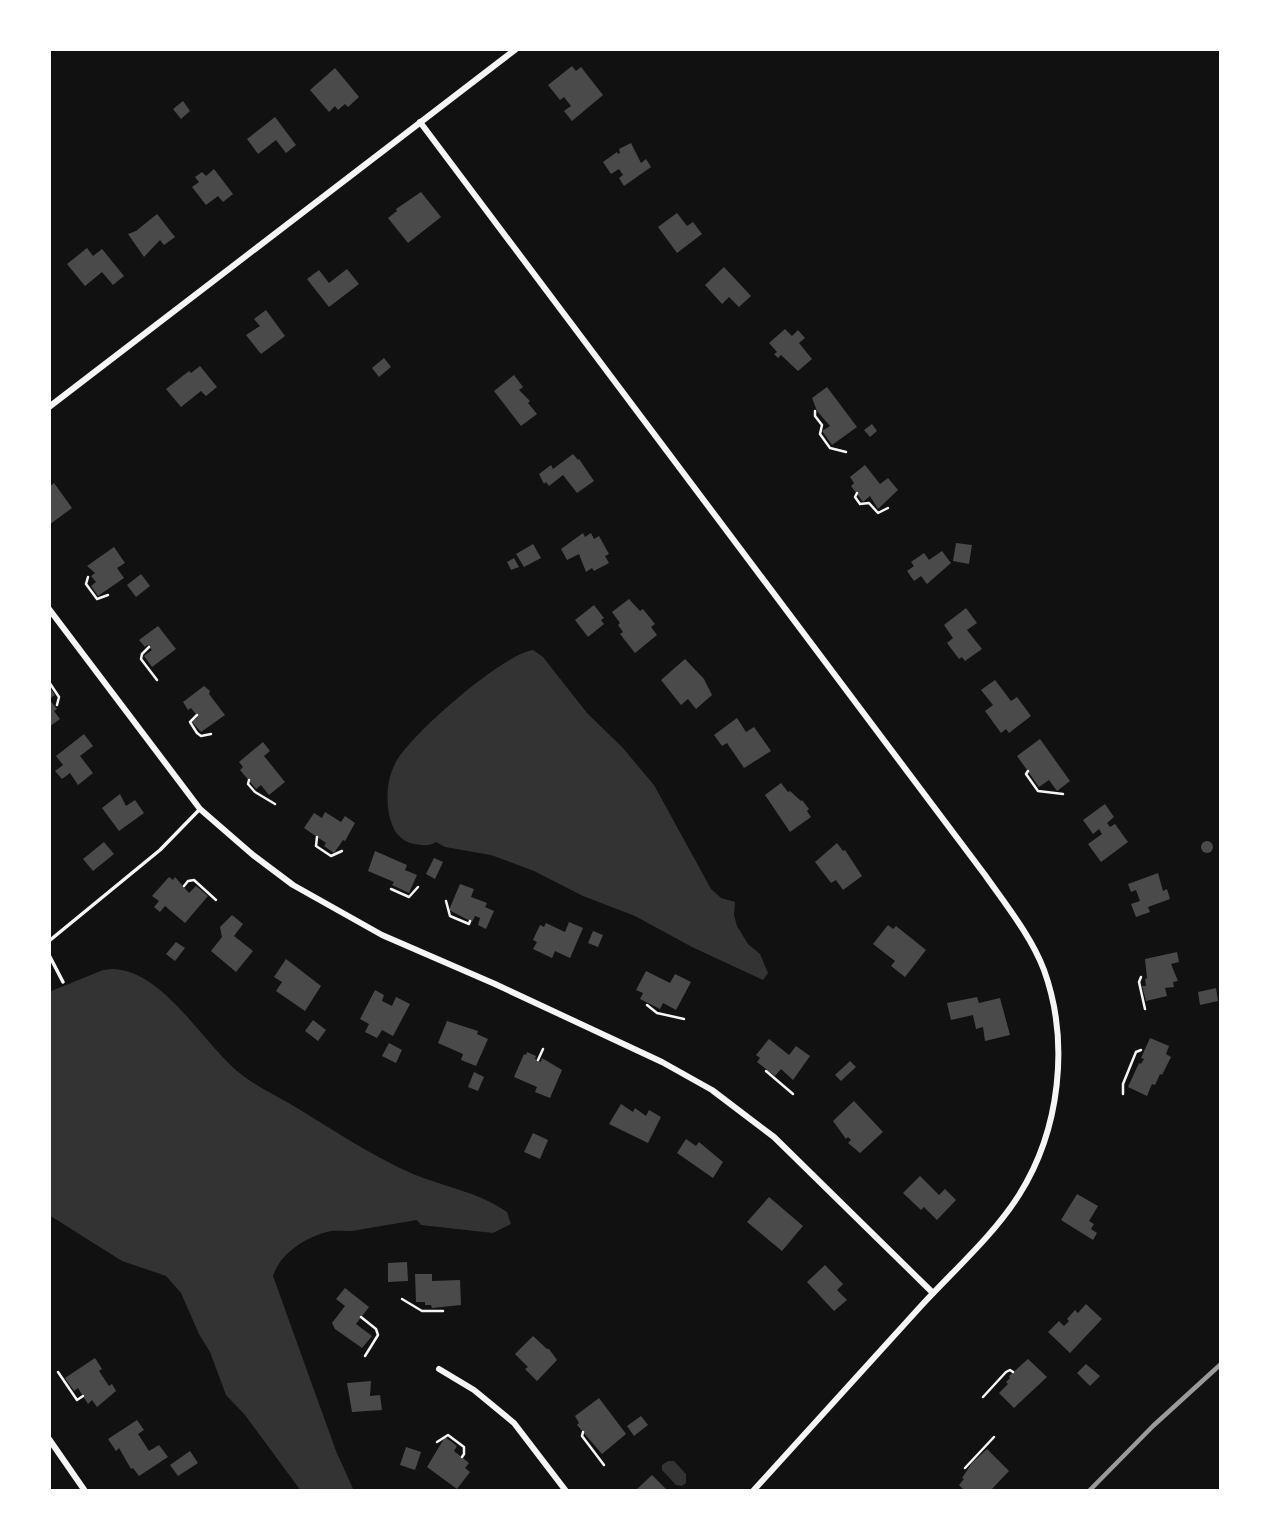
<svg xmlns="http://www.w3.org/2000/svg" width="1270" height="1540" font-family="'Noto Serif',serif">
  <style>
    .water { fill: #333 }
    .building { fill: #4a4a4a }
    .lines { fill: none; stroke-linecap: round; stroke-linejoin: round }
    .path { stroke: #f5f5f5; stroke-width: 2.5 }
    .service { stroke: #f5f5f5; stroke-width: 3.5 }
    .minor { stroke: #f5f5f5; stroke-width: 6 }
    .rail { stroke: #9a9a9a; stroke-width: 4.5 }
  </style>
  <rect width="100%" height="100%" fill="#111"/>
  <!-- water -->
  <g class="water">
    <path d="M 533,650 L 543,657 L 587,713 L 622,747 L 654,785 L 711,889 L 721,898 L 735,902 L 734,915 L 737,926 L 748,944 L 760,954 L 768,973 L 763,980 L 692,947 L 635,916 L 583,896 L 534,871 L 491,855 L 445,847 L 436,842 C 429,847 419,845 410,843 C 397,838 392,828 389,814 C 386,797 387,778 396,762 C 411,734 503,654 533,650 Z"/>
    <path d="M 113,969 C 165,971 204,1046 242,1075 C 259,1088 279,1097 297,1108 C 335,1131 372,1156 413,1174 C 444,1187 479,1192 507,1212 L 511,1224 L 493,1233 L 421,1225 L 417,1220 C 397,1223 377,1227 358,1230 C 349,1232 339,1230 331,1231 C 307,1236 280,1253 273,1276 L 336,1451 L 354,1491 L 301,1491 L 245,1415 L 226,1395 L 210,1352 L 199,1334 L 181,1293 L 166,1276 L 122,1261 L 49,1215 L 49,992 L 103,970 Z"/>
    <path d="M 668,1461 L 674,1461 L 686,1474 L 686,1483 L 682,1486 L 676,1485 L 662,1470 L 662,1465 Z"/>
  </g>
  <!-- building -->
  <g class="building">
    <path d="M 572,66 L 576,71 L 581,67 L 603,95 L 572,121 L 564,111 L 571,106 L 564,97 L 560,100 L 548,85 Z"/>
    <path d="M 335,68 L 359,97 L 348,107 L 345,104 L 338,110 L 335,106 L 329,112 L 310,90 Z"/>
    <path d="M 183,101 L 190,111 L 181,119 L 173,109 Z"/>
    <path d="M 275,117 L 296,145 L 286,153 L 276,140 L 258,154 L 247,139 Z"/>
    <path d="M 631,143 L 641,163 L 646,159 L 651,167 L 624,186 L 619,178 L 623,175 L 619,169 L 611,174 L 603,162 L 617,152 L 618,154 L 620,153 L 619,149 Z"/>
    <path d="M 214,169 L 233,194 L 223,202 L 218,196 L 206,205 L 192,187 L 199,182 L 195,177 L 202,172 L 206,176 Z"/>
    <path d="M 421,192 L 441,217 L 408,243 L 388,218 L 397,211 L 396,209 Z"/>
    <path d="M 677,213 L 687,226 L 693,222 L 702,234 L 677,253 L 658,227 Z"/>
    <path d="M 157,214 L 175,237 L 164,245 L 160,240 L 144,257 L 128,234 L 136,231 Z"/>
    <path d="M 87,248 L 93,256 L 102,249 L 124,276 L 113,285 L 102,272 L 85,286 L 67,264 Z"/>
    <path d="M 724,267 L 751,296 L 739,307 L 729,297 L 722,304 L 705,285 Z"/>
    <path d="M 347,269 L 359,284 L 329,307 L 307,279 L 319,270 L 329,283 Z"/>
    <path d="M 266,310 L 285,336 L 261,354 L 246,335 L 260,326 L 254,319 Z"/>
    <path d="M 785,329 L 792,336 L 798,330 L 805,338 L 799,343 L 812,359 L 798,371 L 781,355 L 778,358 L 774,354 L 777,352 L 769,343 Z"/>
    <path d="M 384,358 L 391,367 L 379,377 L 372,368 Z"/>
    <path d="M 200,366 L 217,387 L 206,396 L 201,391 L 181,407 L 166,389 L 189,371 L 191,373 Z"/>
    <path d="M 514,375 L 523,387 L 519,390 L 530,401 L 528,403 L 537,414 L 521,426 L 494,391 Z"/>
    <path d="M 827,387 L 857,427 L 832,445 L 822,431 L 830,426 L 817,411 L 812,398 Z"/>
    <path d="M 872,424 L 877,431 L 870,437 L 864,430 Z"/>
    <path d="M 573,454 L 578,460 L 579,459 L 594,481 L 577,493 L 563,475 L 549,486 L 546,482 L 544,484 L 539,474 L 551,465 L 553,469 Z"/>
    <path d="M 865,465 L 880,484 L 888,478 L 898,490 L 878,509 L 870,496 L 863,502 L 851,486 L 854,483 L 850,477 Z"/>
    <path d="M 54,483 L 72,508 L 49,525 L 49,487 Z"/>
    <path d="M 583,533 L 585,537 L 591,533 L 594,539 L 599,536 L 609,554 L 605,556 L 609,563 L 594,571 L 592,568 L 586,572 L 579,554 L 567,560 L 561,549 Z"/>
    <path d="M 956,543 L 972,545 L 969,564 L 953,561 Z"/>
    <path d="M 533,544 L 541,558 L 524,567 L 516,554 Z"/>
    <path d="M 114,547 L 125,563 L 117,568 L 124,578 L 98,596 L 91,586 L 96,582 L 91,576 L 95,573 L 87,566 Z"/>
    <path d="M 942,551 L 951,563 L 927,584 L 921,576 L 914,581 L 907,571 L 914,566 L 911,562 L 924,553 L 929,560 Z"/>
    <path d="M 514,558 L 519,567 L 511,570 L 507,562 Z"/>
    <path d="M 141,574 L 150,586 L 136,597 L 127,585 Z"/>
    <path d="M 629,599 L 640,611 L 643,609 L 655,624 L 651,627 L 657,635 L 635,653 L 620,634 L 623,632 L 618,625 L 620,623 L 612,612 Z"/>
    <path d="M 594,605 L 604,618 L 601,620 L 604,624 L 588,637 L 575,620 Z"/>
    <path d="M 966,608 L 977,623 L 967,630 L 982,649 L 965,661 L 962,657 L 959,659 L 947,643 L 953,638 L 944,625 Z"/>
    <path d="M 158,626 L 176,649 L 152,667 L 144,656 L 152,650 L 147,645 L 145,647 L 139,640 Z"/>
    <path d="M 685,659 L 704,679 L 712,695 L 696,709 L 688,699 L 681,705 L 661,680 Z"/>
    <path d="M 995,680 L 1011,701 L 1017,697 L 1031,716 L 1009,733 L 1006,729 L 1001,733 L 985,711 L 993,705 L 981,690 Z"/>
    <path d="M 49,686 L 55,695 L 49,699 L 57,709 L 54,711 L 60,719 L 49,727 Z"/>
    <path d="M 204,686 L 210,691 L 209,694 L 225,715 L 201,732 L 192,722 L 198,717 L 191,708 L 188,710 L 183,702 Z"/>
    <path d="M 737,718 L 746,732 L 754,727 L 771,751 L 744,768 L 727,743 L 722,746 L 714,735 Z"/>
    <path d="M 84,734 L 93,746 L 80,756 L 93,773 L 78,785 L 70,773 L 62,779 L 55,771 L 63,765 L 56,756 Z"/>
    <path d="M 1040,739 L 1070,781 L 1057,791 L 1049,780 L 1039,787 L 1017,756 Z"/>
    <path d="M 263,742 L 270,751 L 264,756 L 285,782 L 269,795 L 261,785 L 256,789 L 240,770 L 243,767 L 239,762 Z"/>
    <path d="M 781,783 L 788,792 L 790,791 L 801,801 L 802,800 L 809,809 L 807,811 L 811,817 L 790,832 L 765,795 Z"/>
    <path d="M 120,794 L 126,806 L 135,800 L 144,813 L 119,831 L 102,808 Z"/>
    <path d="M 1105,804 L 1114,817 L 1107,823 L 1110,827 L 1115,824 L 1128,842 L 1101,862 L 1088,844 L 1102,834 L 1099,829 L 1093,834 L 1083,820 Z"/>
    <path d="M 325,812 L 341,822 L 345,816 L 355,823 L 345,841 L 343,840 L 334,853 L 324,846 L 326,843 L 304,828 L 314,813 L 322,818 Z"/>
    <circle cx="1207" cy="847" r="6"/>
    <path d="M 104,842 L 114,854 L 93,871 L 83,859 Z"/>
    <path d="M 837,843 L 843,851 L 845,850 L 862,876 L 843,890 L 836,880 L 831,883 L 815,862 Z"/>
    <path d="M 375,851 L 407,865 L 405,870 L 417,875 L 409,893 L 392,885 L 394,882 L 368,871 Z"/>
    <path d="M 434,858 L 443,862 L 435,879 L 426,874 Z"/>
    <path d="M 1158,873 L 1163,891 L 1167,889 L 1170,899 L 1148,907 L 1150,912 L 1136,917 L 1131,904 L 1140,901 L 1136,890 L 1131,892 L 1128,884 Z"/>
    <path d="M 169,877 L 173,880 L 175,877 L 189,893 L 196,886 L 208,896 L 185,923 L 165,906 L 160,912 L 154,907 L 159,901 L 152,896 Z"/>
    <path d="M 460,884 L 474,889 L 471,897 L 487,903 L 485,907 L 494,911 L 486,929 L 478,925 L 480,918 L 475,916 L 472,922 L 449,910 Z"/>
    <path d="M 232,915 L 243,924 L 234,936 L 253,951 L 236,972 L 211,951 L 222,937 L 220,927 Z"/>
    <path d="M 569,922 L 583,928 L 570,958 L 555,951 L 552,958 L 533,949 L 537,942 L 533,940 L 540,925 L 544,927 L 546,923 L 565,932 Z"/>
    <path d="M 888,925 L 893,929 L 896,926 L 926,950 L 905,977 L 891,966 L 895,961 L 873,944 Z"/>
    <path d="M 593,931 L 603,935 L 598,947 L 588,943 Z"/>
    <path d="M 176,942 L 185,948 L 175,961 L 166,954 Z"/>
    <path d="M 1177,952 L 1179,962 L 1171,964 L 1178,981 L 1173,982 L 1174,987 L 1165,988 L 1167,996 L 1146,1001 L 1142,986 L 1146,986 L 1145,979 L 1147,978 L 1145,959 Z"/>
    <path d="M 286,959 L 321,986 L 305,1011 L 276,991 L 282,982 L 274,977 Z"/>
    <path d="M 646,971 L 670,983 L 675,974 L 691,982 L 676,1010 L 663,1003 L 660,1009 L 640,999 L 643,993 L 636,990 Z"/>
    <path d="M 1216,988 L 1218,1001 L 1200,1005 L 1198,992 Z"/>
    <path d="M 375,990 L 384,995 L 382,1001 L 392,1006 L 396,997 L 410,1004 L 393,1036 L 382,1030 L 377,1038 L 365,1032 L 369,1024 L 360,1019 Z"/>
    <path d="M 977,997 L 979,1003 L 1000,998 L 1010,1035 L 985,1041 L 983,1027 L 976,1029 L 973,1015 L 951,1020 L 947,1003 Z"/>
    <path d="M 313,1020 L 326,1030 L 318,1041 L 305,1031 Z"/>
    <path d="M 447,1021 L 478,1031 L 477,1034 L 488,1039 L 476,1066 L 461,1060 L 463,1054 L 438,1043 Z"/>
    <path d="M 1150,1038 L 1169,1046 L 1166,1054 L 1171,1057 L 1162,1075 L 1160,1074 L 1155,1085 L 1152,1084 L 1147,1096 L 1128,1087 L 1139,1063 L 1141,1064 L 1144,1059 L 1141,1058 Z"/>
    <path d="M 769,1039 L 789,1055 L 796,1046 L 810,1056 L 793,1080 L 781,1069 L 775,1076 L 757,1062 L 760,1058 L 756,1055 Z"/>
    <path d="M 389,1043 L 402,1050 L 396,1063 L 382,1056 Z"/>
    <path d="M 527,1052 L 536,1056 L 535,1059 L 541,1062 L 542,1058 L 562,1070 L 550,1098 L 535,1092 L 537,1087 L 514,1077 L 524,1054 L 526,1055 Z"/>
    <path d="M 850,1061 L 856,1067 L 841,1081 L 835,1075 Z"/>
    <path d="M 474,1072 L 484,1077 L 478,1091 L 468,1087 Z"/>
    <path d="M 854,1101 L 883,1132 L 860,1153 L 848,1143 L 851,1140 L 848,1137 L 846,1139 L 833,1121 Z"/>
    <path d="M 621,1104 L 633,1112 L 635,1108 L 646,1116 L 649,1110 L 661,1117 L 648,1143 L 609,1124 Z"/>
    <path d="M 533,1133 L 548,1140 L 540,1159 L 524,1152 Z"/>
    <path d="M 686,1139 L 696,1146 L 699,1142 L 723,1162 L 713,1178 L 677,1153 Z"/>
    <path d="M 920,1176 L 939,1195 L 945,1189 L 956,1200 L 937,1220 L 924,1207 L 921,1210 L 903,1193 Z"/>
    <path d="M 1077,1194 L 1098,1206 L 1089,1221 L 1094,1224 L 1091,1229 L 1097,1233 L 1093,1240 L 1061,1220 Z"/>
    <path d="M 769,1197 L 803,1226 L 782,1251 L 747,1222 Z"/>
    <path d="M 407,1262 L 408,1281 L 388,1282 L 388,1263 Z"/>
    <path d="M 825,1265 L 843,1284 L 837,1290 L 847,1300 L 834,1311 L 807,1282 Z"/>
    <path d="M 415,1274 L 432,1274 L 432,1281 L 460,1280 L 461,1305 L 432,1308 L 431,1305 L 425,1305 L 425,1302 L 416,1302 Z"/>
    <path d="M 345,1288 L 369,1307 L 356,1324 L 372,1336 L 362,1348 L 335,1329 L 332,1323 L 345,1306 L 336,1299 Z"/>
    <path d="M 1086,1304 L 1102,1319 L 1070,1353 L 1048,1332 L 1059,1321 L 1064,1326 L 1069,1321 L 1067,1319 L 1075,1310 L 1078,1313 Z"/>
    <path d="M 533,1336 L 547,1349 L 549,1349 L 557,1360 L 537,1381 L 525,1369 L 528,1367 L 515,1354 Z"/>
    <path d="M 95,1358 L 102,1369 L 99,1371 L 109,1386 L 112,1384 L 116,1391 L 97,1407 L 92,1400 L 88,1404 L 78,1388 L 74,1391 L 65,1378 Z"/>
    <path d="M 1028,1359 L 1047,1377 L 1014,1408 L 999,1393 L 1008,1384 L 1006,1382 L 1010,1378 L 1009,1376 Z"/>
    <path d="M 1086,1364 L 1100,1376 L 1090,1386 L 1077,1373 Z"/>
    <path d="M 371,1381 L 370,1396 L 380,1395 L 382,1410 L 352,1412 L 347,1383 Z"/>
    <path d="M 599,1398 L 626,1434 L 602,1454 L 577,1425 L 579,1423 L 575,1416 Z"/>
    <path d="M 641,1416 L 648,1425 L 634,1436 L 627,1426 Z"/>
    <path d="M 137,1420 L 144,1430 L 138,1434 L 149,1451 L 159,1445 L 168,1457 L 139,1476 L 133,1468 L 131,1469 L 119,1448 L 116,1451 L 108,1439 Z"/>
    <path d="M 445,1437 L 457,1446 L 454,1451 L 469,1463 L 465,1468 L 470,1472 L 457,1489 L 427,1467 Z"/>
    <path d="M 406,1447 L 421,1452 L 415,1470 L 400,1465 Z"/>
    <path d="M 987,1449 L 1009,1471 L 990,1491 L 965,1491 L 959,1485 L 964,1479 L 962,1478 L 972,1463 Z"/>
    <path d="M 190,1451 L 198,1463 L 178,1476 L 170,1465 Z"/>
    <path d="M 652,1475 L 668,1491 L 635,1491 Z"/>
  </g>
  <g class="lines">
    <!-- path -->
    <g class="path">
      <path d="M 815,411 L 815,416 L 822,425 L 820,434 L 830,448 L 846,452"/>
      <path d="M 857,493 L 855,497 L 860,504 L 869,503 L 878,513 L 888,508"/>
      <path d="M 88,577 L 86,584 L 97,599 L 108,595"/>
      <path d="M 149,647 L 142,654 L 141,659 L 157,680"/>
      <path d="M 49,682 L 59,697 L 57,705"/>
      <path d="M 197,715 L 190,722 L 197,733 L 201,736 L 211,734"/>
      <path d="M 1028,771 L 1026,774 L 1038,791 L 1063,794"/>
      <path d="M 249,780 L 248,784 L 255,792 L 275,804"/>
      <path d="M 317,837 L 316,846 L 331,856 L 342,851"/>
      <path d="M 184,886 L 188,881 L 194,880 L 216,900"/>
      <path d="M 391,889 L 409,897 L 418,887"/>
      <path d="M 446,901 L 450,916 L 469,924 L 470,921"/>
      <path d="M 1141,977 L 1139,982 L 1145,1009"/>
      <path d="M 647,1005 L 657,1013 L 684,1019"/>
      <path d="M 538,1060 L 543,1049"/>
      <path d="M 766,1071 L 793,1094"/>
      <path d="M 1123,1094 L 1123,1084 L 1136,1052 L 1141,1050"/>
      <path d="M 402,1299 L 422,1311 L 443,1311"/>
      <path d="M 361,1317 L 376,1329 L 378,1335 L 365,1356"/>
      <path d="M 58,1372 L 77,1400 L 83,1396"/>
      <path d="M 983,1397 L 1006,1372 L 1010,1370 L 1013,1372"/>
      <path d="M 583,1432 L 582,1436 L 604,1465"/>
      <path d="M 437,1442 L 448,1435 L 464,1447 L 464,1454 L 462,1457"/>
      <path d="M 965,1468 L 994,1437"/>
    </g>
    <!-- service -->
    <g class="service">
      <path d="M 49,941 L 160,850 L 200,809"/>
      <path d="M 49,955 L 63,982"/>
    </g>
    <!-- minor -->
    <g class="minor">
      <path d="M 420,122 L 985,875 C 1006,905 1031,936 1044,970 C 1070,1042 1060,1130 1019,1195 C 993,1236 954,1270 921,1306 C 865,1367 809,1429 753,1491"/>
      <path d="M 49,407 L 516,49"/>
      <path d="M 49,609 L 200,809 L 253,855 L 293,885 L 382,935 L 495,984 L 662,1062 L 712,1090 L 774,1137 L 933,1293"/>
      <path d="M 439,1369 L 474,1390 L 514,1423 L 566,1491"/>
      <path d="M 49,1439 L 85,1491"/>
    </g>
    <!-- rail -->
    <path class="rail" d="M 1089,1491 L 1153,1426 L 1221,1364"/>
  </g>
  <!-- border -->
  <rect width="1270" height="1540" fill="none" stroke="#ffffff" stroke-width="102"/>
</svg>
